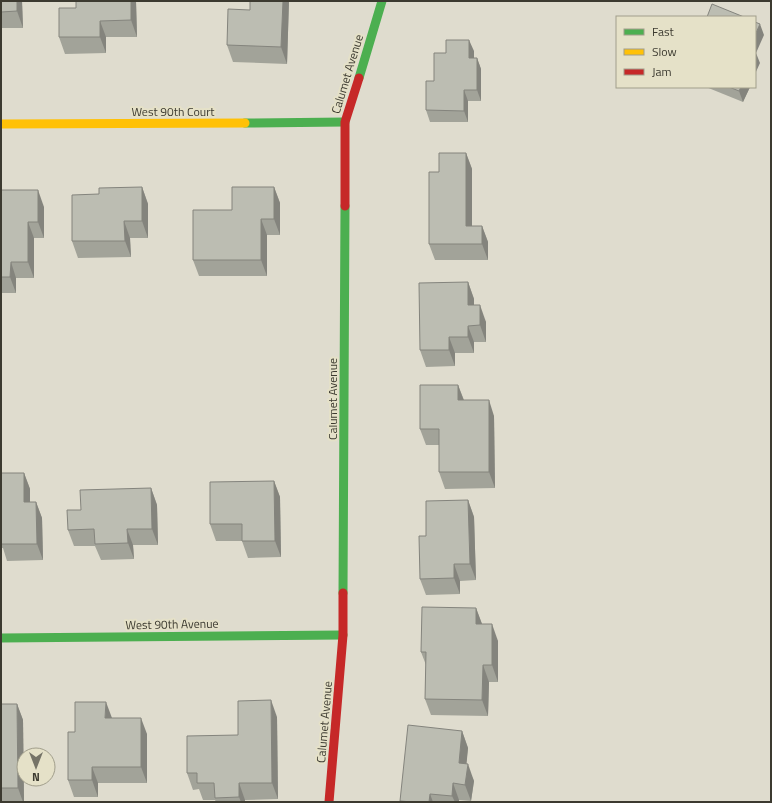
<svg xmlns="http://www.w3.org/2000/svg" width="772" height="803" font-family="'Titillium Web',sans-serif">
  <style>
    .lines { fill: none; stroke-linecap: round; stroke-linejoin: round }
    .fast { stroke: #4caf50; stroke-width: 9 }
    .slow { stroke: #ffc107; stroke-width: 9 }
    .jam { stroke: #c62828; stroke-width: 9 }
    .wall { fill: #a2a399 }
    .shaded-wall { fill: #84847d }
    .building { fill: #bcbdb2; stroke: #84847d }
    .labels { text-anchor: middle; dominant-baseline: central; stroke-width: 4; stroke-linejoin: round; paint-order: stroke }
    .street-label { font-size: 12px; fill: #3c3a30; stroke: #e5e1c8 }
  </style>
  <rect width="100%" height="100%" fill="#dfdcce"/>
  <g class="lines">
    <!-- fast -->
    <g class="fast">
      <path d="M 359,78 L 382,1"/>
      <path d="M 245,123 L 345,122"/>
      <path d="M 343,593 L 345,206"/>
      <path d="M 1,638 L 343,635"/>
    </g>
    <!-- slow -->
    <path class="slow" d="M 1,124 L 245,123"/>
    <!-- jam -->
    <g class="jam">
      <path d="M 345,206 L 345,122 L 359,78"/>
      <path d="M 329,802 L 343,635 L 343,593"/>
    </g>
  </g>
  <!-- wall -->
  <g class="wall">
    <path d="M 1,1 L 22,1 L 23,28 L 1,28 Z"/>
    <path d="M 136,1 L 137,37 L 106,37 L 106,53 L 65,54 L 59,37 L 76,8 Z"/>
    <path d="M 289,1 L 287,64 L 233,62 L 227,45 L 250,10 Z"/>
    <path d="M 474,51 L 474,58 L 477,58 L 481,69 L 481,101 L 468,101 L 468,122 L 430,122 L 426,110 L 434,81 L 446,53 Z"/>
    <path d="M 706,87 L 750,87 L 743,102 Z"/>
    <path d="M 466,153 L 472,169 L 472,226 L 482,226 L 488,242 L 488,260 L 435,260 L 429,244 Z"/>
    <path d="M 142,187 L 148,204 L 148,238 L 130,238 L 131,257 L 78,258 L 72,241 Z"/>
    <path d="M 274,187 L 280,203 L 280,235 L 267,235 L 267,276 L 199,276 L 193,260 L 232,210 Z"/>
    <path d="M 1,190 L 44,207 L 44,238 L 34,238 L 34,278 L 16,278 L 16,293 L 1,293 Z"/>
    <path d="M 468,282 L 474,299 L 474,305 L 486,322 L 486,342 L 474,342 L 474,353 L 455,353 L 455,366 L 426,367 L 420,350 Z"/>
    <path d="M 458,385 L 464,400 L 494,416 L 495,488 L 445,489 L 439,472 L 439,445 L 426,445 L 420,429 Z"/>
    <path d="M 1,473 L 24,473 L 30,489 L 30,502 L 36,502 L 42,518 L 43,560 L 7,561 L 3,548 L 1,548 Z"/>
    <path d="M 274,481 L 280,497 L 281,557 L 248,558 L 242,541 L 216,541 L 210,524 Z"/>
    <path d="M 151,488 L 157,505 L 158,545 L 133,545 L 134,559 L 101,560 L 95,546 L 74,546 L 68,530 L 81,510 Z"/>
    <path d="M 468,500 L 474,517 L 476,580 L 460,581 L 460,594 L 426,595 L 420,579 L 426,536 Z"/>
    <path d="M 476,608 L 482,624 L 498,641 L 498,682 L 489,682 L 488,716 L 431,715 L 425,699 L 426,665 L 421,652 Z"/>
    <path d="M 1,704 L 17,704 L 23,720 L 24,802 L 1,802 Z"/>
    <path d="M 277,717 L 278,799 L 245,800 L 245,802 L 216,802 L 215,800 L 203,800 L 199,789 L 193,790 L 187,773 L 238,735 Z"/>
    <path d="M 112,718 L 147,734 L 147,783 L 98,783 L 98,797 L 74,797 L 68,780 L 75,732 Z"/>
    <path d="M 462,731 L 468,748 L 466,764 L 474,781 L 471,801 L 459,800 L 459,802 L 401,802 L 400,801 Z"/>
  </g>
  <!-- shaded-wall -->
  <g class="shaded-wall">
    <path d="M 17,1 L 22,1 L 23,28 L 17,11 Z"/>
    <path d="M 131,1 L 136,1 L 137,37 L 131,20 Z"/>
    <path d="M 283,1 L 289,1 L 287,64 L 281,47 Z"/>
    <path d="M 100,21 L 106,37 L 106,53 L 100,37 Z"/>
    <path d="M 760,24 L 764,35 L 756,53 L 760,63 L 755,74 L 755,35 Z"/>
    <path d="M 469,40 L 474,51 L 474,69 L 469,58 Z"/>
    <path d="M 477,58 L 481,69 L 481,101 L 477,90 Z"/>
    <path d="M 741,87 L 750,87 L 743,102 L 739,91 Z"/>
    <path d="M 464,90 L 468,101 L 468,122 L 464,111 Z"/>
    <path d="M 466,153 L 472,169 L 472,242 L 466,226 Z"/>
    <path d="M 142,187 L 148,204 L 148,238 L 142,221 Z"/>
    <path d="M 274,187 L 280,203 L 280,235 L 274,219 Z"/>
    <path d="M 38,190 L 44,207 L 44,238 L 38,222 Z"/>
    <path d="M 261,219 L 267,235 L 267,276 L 261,260 Z"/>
    <path d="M 124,221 L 130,238 L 131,257 L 125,241 Z"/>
    <path d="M 28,222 L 34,238 L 34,278 L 28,262 Z"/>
    <path d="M 482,226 L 488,242 L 488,260 L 482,244 Z"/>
    <path d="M 11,262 L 16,278 L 16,293 L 10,277 Z"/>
    <path d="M 468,282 L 474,299 L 474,322 L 468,305 Z"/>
    <path d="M 480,305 L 486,322 L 486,342 L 480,325 Z"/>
    <path d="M 468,326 L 474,342 L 474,353 L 468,337 Z"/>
    <path d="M 449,337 L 455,353 L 455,366 L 449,350 Z"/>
    <path d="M 458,385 L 464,401 L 458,400 Z"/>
    <path d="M 489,400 L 494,416 L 495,488 L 489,472 Z"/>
    <path d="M 24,473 L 30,489 L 30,518 L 24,502 Z"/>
    <path d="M 274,481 L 280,497 L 281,557 L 275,541 Z"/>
    <path d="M 151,488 L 157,505 L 158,545 L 152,529 Z"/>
    <path d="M 468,500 L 474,517 L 476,580 L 470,564 Z"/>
    <path d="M 36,502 L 42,518 L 43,560 L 37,544 Z"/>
    <path d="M 127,529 L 133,545 L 134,559 L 128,543 Z"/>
    <path d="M 454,564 L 460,581 L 460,594 L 454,578 Z"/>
    <path d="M 476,608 L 482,624 L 476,624 Z"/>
    <path d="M 492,624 L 498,641 L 498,682 L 492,665 Z"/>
    <path d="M 483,665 L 489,682 L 488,716 L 482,700 Z"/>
    <path d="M 271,700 L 277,717 L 278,799 L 272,783 Z"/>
    <path d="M 106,702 L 112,718 L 105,718 Z"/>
    <path d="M 17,704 L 23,720 L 24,802 L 23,802 L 18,788 Z"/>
    <path d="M 141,718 L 147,734 L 147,783 L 141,767 Z"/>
    <path d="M 462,731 L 468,748 L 465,780 L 459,763 Z"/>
    <path d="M 468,764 L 474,781 L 471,801 L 465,785 Z"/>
    <path d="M 92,767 L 98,783 L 98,797 L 92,780 Z"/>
    <path d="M 239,783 L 245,800 L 245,802 L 241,802 L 239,797 Z"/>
    <path d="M 453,783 L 459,800 L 459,802 L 455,802 L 452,796 Z"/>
    <path d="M 430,794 L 433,802 L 429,802 Z"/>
  </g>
  <!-- building -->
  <g class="building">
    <path d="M 1,1 L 17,1 L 17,11 L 1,12 Z"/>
    <path d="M 76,1 L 131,1 L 131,20 L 100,21 L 100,37 L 59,37 L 59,8 L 76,8 Z"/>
    <path d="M 250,1 L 283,1 L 281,47 L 227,45 L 228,9 L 250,10 Z"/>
    <path d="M 712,4 L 744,17 L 707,17 Z"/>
    <path d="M 755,22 L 760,24 L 755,35 Z"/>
    <path d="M 446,40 L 469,40 L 469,58 L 477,58 L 477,90 L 464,90 L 464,111 L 426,110 L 426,81 L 434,81 L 434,53 L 446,53 Z"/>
    <path d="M 729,87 L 741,87 L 739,91 Z"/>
    <path d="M 439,153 L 466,153 L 466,226 L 482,226 L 482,244 L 429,244 L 429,172 L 439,172 Z"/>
    <path d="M 142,187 L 142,221 L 124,221 L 125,241 L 72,241 L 72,195 L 99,194 L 99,188 Z"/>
    <path d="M 232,187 L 274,187 L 274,219 L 261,219 L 261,260 L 193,260 L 193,210 L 232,210 Z"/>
    <path d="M 1,190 L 38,190 L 38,222 L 28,222 L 28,262 L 11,262 L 10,277 L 1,277 Z"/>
    <path d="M 468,282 L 468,305 L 480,305 L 480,325 L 468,326 L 468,337 L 449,337 L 449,350 L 420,350 L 419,283 Z"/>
    <path d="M 420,385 L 458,385 L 458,400 L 489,400 L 489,472 L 439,472 L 439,429 L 420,429 Z"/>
    <path d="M 1,473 L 24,473 L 24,502 L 36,502 L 37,544 L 1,544 Z"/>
    <path d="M 274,481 L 275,541 L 242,541 L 242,524 L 210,524 L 210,482 Z"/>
    <path d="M 151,488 L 152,529 L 127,529 L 128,543 L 95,544 L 94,529 L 68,530 L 67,510 L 81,510 L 80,490 Z"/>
    <path d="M 468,500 L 470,564 L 454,564 L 454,578 L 420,579 L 419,536 L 426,536 L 426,501 Z"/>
    <path d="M 422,607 L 476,608 L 476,624 L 492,624 L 492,665 L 483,665 L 482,700 L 425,699 L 426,652 L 421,652 Z"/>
    <path d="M 271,700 L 272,783 L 239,783 L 239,797 L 215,798 L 214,783 L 197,783 L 197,773 L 187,773 L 187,736 L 238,735 L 238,701 Z"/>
    <path d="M 75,702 L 106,702 L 105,718 L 141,718 L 141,767 L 92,767 L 92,780 L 68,780 L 68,732 L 75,732 Z"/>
    <path d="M 1,704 L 17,704 L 18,788 L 1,788 Z"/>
    <path d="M 408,725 L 462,731 L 459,763 L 468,764 L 465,785 L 453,783 L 452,796 L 430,794 L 429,802 L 412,802 L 400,801 Z"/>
  </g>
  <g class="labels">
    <!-- street labels -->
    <g class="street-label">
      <text transform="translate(347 74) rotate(-73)">Calumet Avenue</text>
      <text x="173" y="111">West 90th Court</text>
      <text transform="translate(332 399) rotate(-90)">Calumet Avenue</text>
      <text transform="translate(172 624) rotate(-1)">West 90th Avenue</text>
      <text transform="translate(324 722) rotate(-85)">Calumet Avenue</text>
    </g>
  </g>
  <!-- border -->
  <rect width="772" height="803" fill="none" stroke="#3c3a30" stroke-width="4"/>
  <!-- legend -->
  <rect x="616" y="16" width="140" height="72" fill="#e5e1c8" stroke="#a19e8b"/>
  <rect x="624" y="29" width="20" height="6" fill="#4caf50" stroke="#a19e8b"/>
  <text x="652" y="36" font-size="12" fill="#3c3a30">Fast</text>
  <rect x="624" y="49" width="20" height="6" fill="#ffc107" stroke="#a19e8b"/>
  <text x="652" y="56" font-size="12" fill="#3c3a30">Slow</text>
  <rect x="624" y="69" width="20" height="6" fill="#c62828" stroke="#a19e8b"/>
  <text x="652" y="76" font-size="12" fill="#3c3a30">Jam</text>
  <!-- north arrow -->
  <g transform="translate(36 767) rotate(180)"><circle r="19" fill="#e5e1c8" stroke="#a19e8b"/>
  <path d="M0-3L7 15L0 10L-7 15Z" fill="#757367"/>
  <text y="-6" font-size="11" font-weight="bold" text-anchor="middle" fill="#3c3a30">N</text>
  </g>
</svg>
